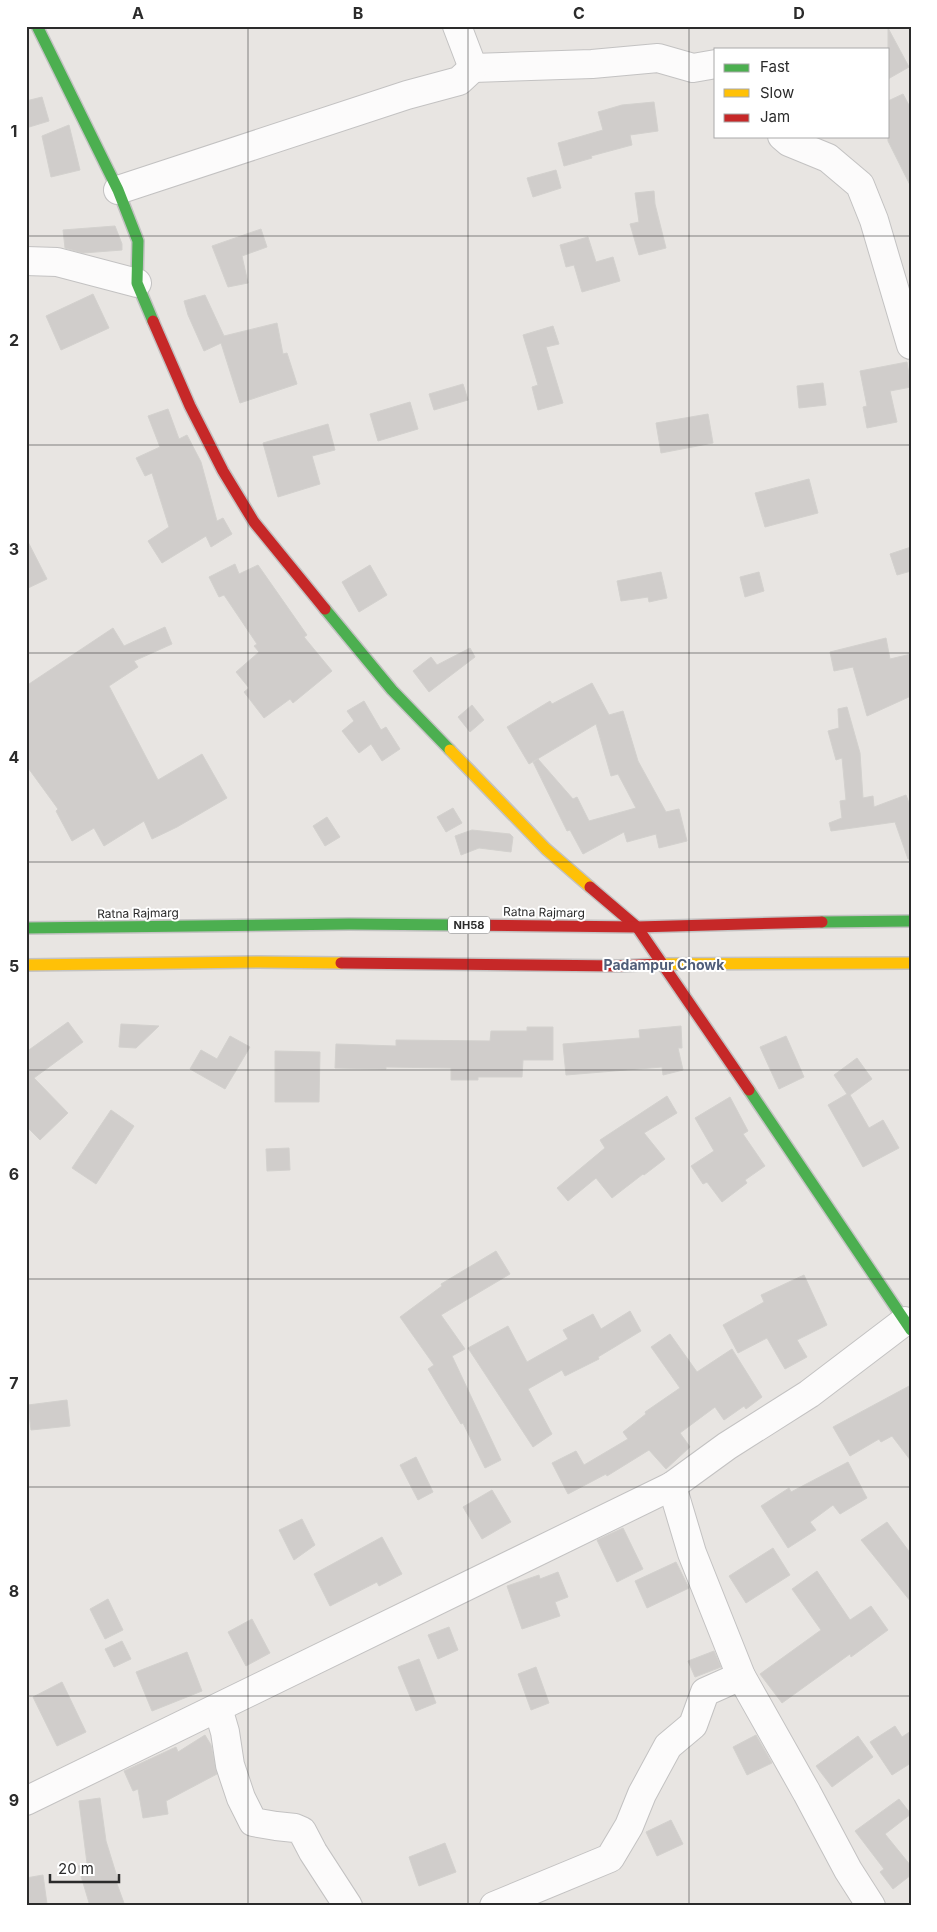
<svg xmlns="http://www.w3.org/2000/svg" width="937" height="1932" font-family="Inter,sans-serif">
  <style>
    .building { fill: #d0cdcb; stroke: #d3d1ce }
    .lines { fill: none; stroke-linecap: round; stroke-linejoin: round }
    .street-casing { stroke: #c3c2c2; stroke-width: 30 }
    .fast-casing { stroke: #c3c2c2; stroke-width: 14 }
    .slow-casing { stroke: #c3c2c2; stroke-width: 14 }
    .jam-casing { stroke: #c3c2c2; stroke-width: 14 }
    .street { stroke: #fcfbfb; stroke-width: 28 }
    .fast { stroke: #4caf50; stroke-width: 11 }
    .slow { stroke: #ffc107; stroke-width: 11 }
    .jam { stroke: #c62828; stroke-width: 11 }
    .grid { fill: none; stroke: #2b2b2b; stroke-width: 1; stroke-opacity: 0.55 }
    .labels { text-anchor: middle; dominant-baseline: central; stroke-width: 4; stroke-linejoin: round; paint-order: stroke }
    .shield { fill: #fff; stroke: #6b6b6b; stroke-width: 1 }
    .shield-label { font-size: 11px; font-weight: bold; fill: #2b2b2b }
    .street-label { font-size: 12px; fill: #2b2b2b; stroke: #fff }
    .neighbourhood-label { font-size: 14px; font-weight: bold; fill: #505d78; stroke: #fff }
    .neatline { fill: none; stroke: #2b2b2b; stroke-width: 2 }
    .grid-label { font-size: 16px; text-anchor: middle; font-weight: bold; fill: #2b2b2b }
  </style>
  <rect width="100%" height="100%" fill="#e8e5e2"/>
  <!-- building -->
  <g class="building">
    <path d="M 888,28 L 909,67 L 888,79 Z"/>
    <path d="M 903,94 L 911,109 L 911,187 L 888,141 L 888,101 Z"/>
    <path d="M 42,97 L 49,121 L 26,128 L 26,101 Z"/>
    <path d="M 654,102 L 658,131 L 630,135 L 632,145 L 591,156 L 592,158 L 564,166 L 558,143 L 603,130 L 598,112 L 622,105 Z"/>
    <path d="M 69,125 L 80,170 L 51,177 L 42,136 Z"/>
    <path d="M 556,170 L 561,188 L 533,197 L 527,178 Z"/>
    <path d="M 654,191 L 655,204 L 666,248 L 639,255 L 630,224 L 639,222 L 635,193 Z"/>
    <path d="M 115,226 L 122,244 L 122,250 L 83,253 L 65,248 L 63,230 Z"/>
    <path d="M 261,229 L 267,247 L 242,256 L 248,283 L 228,287 L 212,246 Z"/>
    <path d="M 588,237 L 596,262 L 613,257 L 620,281 L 582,292 L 574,265 L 566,267 L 560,245 Z"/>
    <path d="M 93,294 L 109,328 L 61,350 L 46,316 Z"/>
    <path d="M 205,295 L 224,336 L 277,323 L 283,354 L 287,353 L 297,384 L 240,403 L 221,343 L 204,351 L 188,315 L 184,301 Z"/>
    <path d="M 553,326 L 559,344 L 546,347 L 563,403 L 538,410 L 532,387 L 538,385 L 523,335 Z"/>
    <path d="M 907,362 L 911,387 L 890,391 L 897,422 L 867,428 L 863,407 L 867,406 L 860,371 Z"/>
    <path d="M 823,383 L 826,405 L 799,408 L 797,386 Z"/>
    <path d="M 463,384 L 468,400 L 434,410 L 429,394 Z"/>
    <path d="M 410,402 L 418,429 L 378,441 L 370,414 Z"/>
    <path d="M 168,409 L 179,439 L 187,435 L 201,462 L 217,521 L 223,518 L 232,534 L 211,547 L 206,536 L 162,563 L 148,541 L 169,527 L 152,473 L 145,476 L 136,458 L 160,447 L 148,416 Z"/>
    <path d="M 708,414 L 713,443 L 661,453 L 656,423 Z"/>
    <path d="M 328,424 L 335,450 L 312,456 L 320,484 L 278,497 L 263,443 Z"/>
    <path d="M 809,479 L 818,513 L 765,527 L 755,493 Z"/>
    <path d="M 26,538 L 47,579 L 26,589 Z"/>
    <path d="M 911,547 L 911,571 L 897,575 L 890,554 Z"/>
    <path d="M 235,564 L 239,574 L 258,565 L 307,635 L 304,637 L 332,671 L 293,703 L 290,699 L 264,718 L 244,692 L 249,688 L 236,672 L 259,652 L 254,646 L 257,644 L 224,595 L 219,597 L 209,577 Z"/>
    <path d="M 370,565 L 387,595 L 359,612 L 342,582 Z"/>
    <path d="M 661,572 L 667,598 L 649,602 L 648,597 L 621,601 L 617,581 Z"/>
    <path d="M 759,572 L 764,591 L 745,597 L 740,577 Z"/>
    <path d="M 165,627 L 172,644 L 134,661 L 138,667 L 109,686 L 158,780 L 202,754 L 227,798 L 177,827 L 152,839 L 144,821 L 104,846 L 94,828 L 72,841 L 56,811 L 58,809 L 26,765 L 26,686 L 113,628 L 124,646 Z"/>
    <path d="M 886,638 L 890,659 L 911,654 L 911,696 L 867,716 L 853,667 L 834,671 L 830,652 Z"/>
    <path d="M 470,648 L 475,657 L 429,692 L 413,671 L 431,657 L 437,665 Z"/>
    <path d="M 592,683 L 609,715 L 623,711 L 638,761 L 666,812 L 679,809 L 687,841 L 659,848 L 656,834 L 627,842 L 624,832 L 583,854 L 570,830 L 567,831 L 533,762 L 538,759 L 573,799 L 577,797 L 589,821 L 636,808 L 618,774 L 611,776 L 596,724 L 529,764 L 507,727 L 550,701 L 552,704 Z"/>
    <path d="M 364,701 L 381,730 L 386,727 L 400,749 L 382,761 L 371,744 L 359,753 L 342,731 L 354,721 L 347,711 Z"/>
    <path d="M 472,705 L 484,720 L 470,732 L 458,717 Z"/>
    <path d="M 847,707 L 860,753 L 863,798 L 873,796 L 874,807 L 906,795 L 911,808 L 911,859 L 908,859 L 895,822 L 831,831 L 829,823 L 842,818 L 840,801 L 846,800 L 842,758 L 836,760 L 828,731 L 839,728 L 838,709 Z"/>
    <path d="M 453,808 L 462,823 L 446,832 L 437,817 Z"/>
    <path d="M 327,817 L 340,837 L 325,846 L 313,826 Z"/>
    <path d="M 472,830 L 510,834 L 513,837 L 511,852 L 479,848 L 461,855 L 455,836 Z"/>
    <path d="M 68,1022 L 83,1042 L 34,1078 L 68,1113 L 40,1140 L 26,1126 L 26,1052 Z"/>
    <path d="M 121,1024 L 159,1026 L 136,1048 L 119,1047 Z"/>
    <path d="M 681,1026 L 682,1048 L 678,1048 L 683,1070 L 663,1075 L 662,1067 L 566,1075 L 563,1044 L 640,1038 L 639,1030 Z"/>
    <path d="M 527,1027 L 553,1027 L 553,1060 L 523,1060 L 522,1077 L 478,1077 L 478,1080 L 451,1080 L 451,1068 L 386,1067 L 386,1069 L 335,1068 L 336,1044 L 396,1046 L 396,1040 L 490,1041 L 491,1031 L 527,1031 Z"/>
    <path d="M 230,1036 L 250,1047 L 225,1089 L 190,1069 L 201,1050 L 217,1059 Z"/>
    <path d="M 786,1036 L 804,1077 L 779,1089 L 760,1047 Z"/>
    <path d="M 275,1051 L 320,1052 L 319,1102 L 275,1102 Z"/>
    <path d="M 857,1058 L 872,1079 L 850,1095 L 869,1128 L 883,1120 L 899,1148 L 863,1167 L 828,1105 L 847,1094 L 834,1075 Z"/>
    <path d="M 667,1096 L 677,1113 L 644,1133 L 665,1159 L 644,1175 L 643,1174 L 612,1198 L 596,1178 L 568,1201 L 557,1188 L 605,1148 L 600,1140 Z"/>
    <path d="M 730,1097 L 748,1131 L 743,1134 L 765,1166 L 745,1180 L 747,1183 L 722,1202 L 707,1182 L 703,1184 L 691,1166 L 714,1151 L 695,1118 Z"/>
    <path d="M 111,1110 L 134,1126 L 96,1184 L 72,1168 Z"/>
    <path d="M 289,1148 L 290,1170 L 267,1171 L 266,1149 Z"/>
    <path d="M 496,1251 L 510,1274 L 441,1315 L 465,1349 L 452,1356 L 501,1460 L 485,1468 L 463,1423 L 461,1424 L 428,1369 L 434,1365 L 400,1317 L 442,1286 L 441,1284 Z"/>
    <path d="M 804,1275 L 827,1325 L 797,1340 L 807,1357 L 785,1369 L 767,1338 L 738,1353 L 723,1325 L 764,1302 L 761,1295 Z"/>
    <path d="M 630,1311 L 641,1331 L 598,1357 L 599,1359 L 565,1376 L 562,1370 L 528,1389 L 552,1434 L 533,1447 L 468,1348 L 508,1326 L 527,1362 L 568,1339 L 563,1330 L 593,1314 L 601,1329 Z"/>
    <path d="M 670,1334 L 697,1372 L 732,1349 L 762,1397 L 746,1409 L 744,1406 L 724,1420 L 715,1407 L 680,1433 L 690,1447 L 666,1469 L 649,1450 L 607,1476 L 606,1474 L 568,1494 L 552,1463 L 576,1451 L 584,1465 L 628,1439 L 623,1432 L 646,1414 L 645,1412 L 680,1388 L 651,1347 Z"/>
    <path d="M 911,1385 L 911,1461 L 892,1436 L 881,1442 L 879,1439 L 850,1456 L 833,1427 Z"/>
    <path d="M 67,1400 L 70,1426 L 31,1430 L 28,1405 Z"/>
    <path d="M 416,1457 L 433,1492 L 418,1500 L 400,1465 Z"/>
    <path d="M 848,1462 L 867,1498 L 840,1514 L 833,1505 L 810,1522 L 816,1530 L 788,1548 L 761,1506 L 789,1488 L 791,1492 Z"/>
    <path d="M 492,1490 L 511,1522 L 482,1539 L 463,1507 Z"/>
    <path d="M 302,1519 L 315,1545 L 294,1560 L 279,1530 Z"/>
    <path d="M 887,1522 L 911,1554 L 911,1602 L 861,1540 Z"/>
    <path d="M 623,1528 L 643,1569 L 617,1582 L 597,1540 Z"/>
    <path d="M 382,1537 L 402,1574 L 379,1586 L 377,1582 L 330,1606 L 314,1574 Z"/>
    <path d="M 773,1548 L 790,1575 L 746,1603 L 729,1576 Z"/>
    <path d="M 676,1562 L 689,1588 L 647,1608 L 635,1581 Z"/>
    <path d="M 817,1571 L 850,1620 L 871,1606 L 888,1630 L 851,1657 L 850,1654 L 782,1703 L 760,1674 L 821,1630 L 792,1589 Z"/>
    <path d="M 558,1572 L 568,1597 L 555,1602 L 560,1616 L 522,1629 L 507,1586 L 539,1575 L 540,1579 Z"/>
    <path d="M 108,1599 L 123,1630 L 105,1639 L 90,1609 Z"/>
    <path d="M 252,1619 L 270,1653 L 246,1666 L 228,1632 Z"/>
    <path d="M 449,1627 L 458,1650 L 438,1659 L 428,1635 Z"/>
    <path d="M 122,1641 L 131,1659 L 114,1667 L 105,1649 Z"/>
    <path d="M 714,1651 L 721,1667 L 695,1677 L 688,1661 Z"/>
    <path d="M 187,1652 L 202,1691 L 152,1711 L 136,1672 Z"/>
    <path d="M 419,1659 L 436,1703 L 416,1711 L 398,1667 Z"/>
    <path d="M 536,1667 L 549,1703 L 531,1710 L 518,1674 Z"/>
    <path d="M 62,1682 L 86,1732 L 57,1746 L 33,1697 Z"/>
    <path d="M 895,1726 L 902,1737 L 911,1731 L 911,1763 L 892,1775 L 870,1742 Z"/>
    <path d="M 205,1735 L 211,1745 L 217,1774 L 166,1801 L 168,1814 L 143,1818 L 138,1789 L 133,1791 L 124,1771 L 176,1747 L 178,1752 Z"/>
    <path d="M 756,1735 L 772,1763 L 747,1775 L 733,1747 Z"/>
    <path d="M 858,1736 L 873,1757 L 832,1787 L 816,1766 Z"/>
    <path d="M 100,1798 L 106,1841 L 118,1880 L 116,1881 L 125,1906 L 90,1906 L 78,1866 L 87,1863 L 79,1801 Z"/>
    <path d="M 899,1799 L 911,1814 L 885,1834 L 911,1866 L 911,1875 L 893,1889 L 880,1872 L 884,1869 L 855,1831 Z"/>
    <path d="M 671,1820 L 683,1844 L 657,1856 L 646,1832 Z"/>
    <path d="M 445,1843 L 456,1872 L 419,1886 L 409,1857 Z"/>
    <path d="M 43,1875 L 47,1904 L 26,1906 L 26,1878 Z"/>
  </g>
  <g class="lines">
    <defs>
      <g id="street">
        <path d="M 457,26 L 473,68 L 592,64 L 658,58 L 693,68 L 716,64"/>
        <path d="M 782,136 L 789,142 L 828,158 L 860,185 L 874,220 L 911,345"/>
        <path d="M 118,190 L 407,95 L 459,81 L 473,68"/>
        <path d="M 26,261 L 57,262 L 137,283"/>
        <path d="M 672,1486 L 692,1553 L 741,1676 L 807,1793 L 848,1870 L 871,1906"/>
        <path d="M 218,1708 L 225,1732 L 230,1765 L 241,1798 L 253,1822 L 276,1826 L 295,1828 L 302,1831 L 313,1852 L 348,1906"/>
        <path d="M 26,1801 L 672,1486 L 727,1446 L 809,1394 L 905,1321"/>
        <path d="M 494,1906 L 610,1858 L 629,1826 L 642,1794 L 668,1746 L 693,1725 L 705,1692 L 741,1676"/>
      </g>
      <g id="fast">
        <path d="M 37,26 L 118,190 L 138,241 L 137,283 L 153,321"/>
        <path d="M 325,609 L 392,690 L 450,750"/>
        <path d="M 822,922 L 911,921"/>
        <path d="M 26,928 L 349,924 L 457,925"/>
        <path d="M 749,1090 L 911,1330"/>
      </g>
      <g id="slow">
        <path d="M 450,750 L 546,849 L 590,887"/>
        <path d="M 659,964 L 911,963"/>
        <path d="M 26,965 L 259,962 L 341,963"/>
      </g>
      <g id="jam">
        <path d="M 153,321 L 190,406 L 223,471 L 254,522 L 325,609"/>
        <path d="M 590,887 L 637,927 L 749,1090"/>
        <path d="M 457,925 L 637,927 L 822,922"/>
        <path d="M 341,963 L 619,966 L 659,964"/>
      </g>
    </defs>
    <!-- street casing -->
    <use href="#street" class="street-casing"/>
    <!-- fast casing -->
    <use href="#fast" class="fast-casing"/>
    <!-- slow casing -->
    <use href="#slow" class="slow-casing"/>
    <!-- jam casing -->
    <use href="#jam" class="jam-casing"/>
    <!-- street -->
    <use href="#street" class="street"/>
    <!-- fast -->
    <use href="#fast" class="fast"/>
    <!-- slow -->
    <use href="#slow" class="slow"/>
    <!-- jam -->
    <use href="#jam" class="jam"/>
  </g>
  <!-- grid -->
  <path class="grid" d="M 248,26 L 248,1906M 468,26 L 468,1906M 689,26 L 689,1906M 26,236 L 911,236M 26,445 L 911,445M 26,653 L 911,653M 26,862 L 911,862M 26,1070 L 911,1070M 26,1279 L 911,1279M 26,1487 L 911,1487M 26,1696 L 911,1696"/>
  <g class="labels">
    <!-- shield labels -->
    <rect class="shield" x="448" y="916.5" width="42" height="17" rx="4"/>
    <g class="shield-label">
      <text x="469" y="925">NH58</text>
    </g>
    <!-- street labels -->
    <g class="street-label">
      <text transform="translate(544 912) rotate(1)">Ratna Rajmarg</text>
      <text transform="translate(138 913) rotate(-1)">Ratna Rajmarg</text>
    </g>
    <!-- neighbourhood labels -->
    <g class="neighbourhood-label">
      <text x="664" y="964">Padampur Chowk</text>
    </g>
  </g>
  <!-- border -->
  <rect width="937" height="1932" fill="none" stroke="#ffffff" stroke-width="55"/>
  <!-- legend -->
  <rect x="714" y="48" width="175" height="90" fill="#ffffff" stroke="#aaaaaa"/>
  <rect x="724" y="64" width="25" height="8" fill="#4caf50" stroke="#aaaaaa"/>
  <text x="760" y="72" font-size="15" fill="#2b2b2b">Fast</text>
  <rect x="724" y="89" width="25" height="8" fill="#ffc107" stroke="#aaaaaa"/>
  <text x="760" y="98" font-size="15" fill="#2b2b2b">Slow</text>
  <rect x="724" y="114" width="25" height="8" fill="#c62828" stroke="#aaaaaa"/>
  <text x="760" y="122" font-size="15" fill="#2b2b2b">Jam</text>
  <!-- scale -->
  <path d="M50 1874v8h69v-8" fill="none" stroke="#2b2b2b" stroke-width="2.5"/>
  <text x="58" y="1874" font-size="15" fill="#2b2b2b" stroke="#ffffff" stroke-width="4" paint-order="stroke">20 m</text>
  <rect x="28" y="28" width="882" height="1876" class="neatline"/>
  <g class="grid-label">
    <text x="138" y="19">A</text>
    <text x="358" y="19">B</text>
    <text x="579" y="19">C</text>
    <text x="799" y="19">D</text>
    <text x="14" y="137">1</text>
    <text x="14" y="346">2</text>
    <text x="14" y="555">3</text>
    <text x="14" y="763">4</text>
    <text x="14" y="972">5</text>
    <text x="14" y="1180">6</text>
    <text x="14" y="1389">7</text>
    <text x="14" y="1597">8</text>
    <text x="14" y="1806">9</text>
  </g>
</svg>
